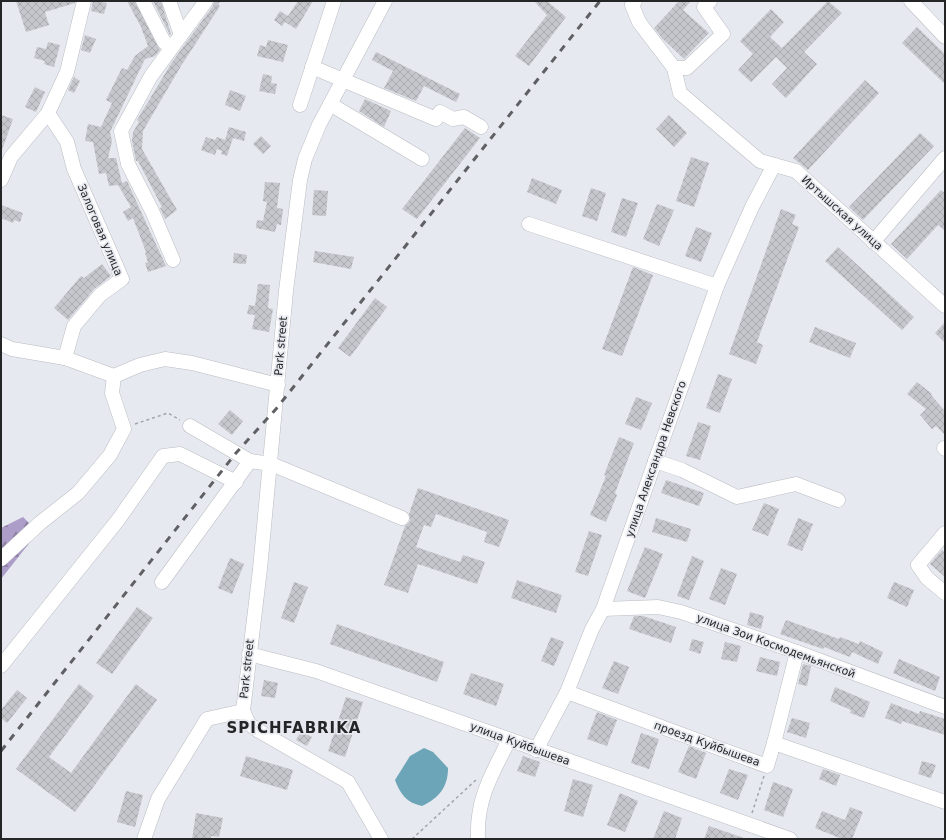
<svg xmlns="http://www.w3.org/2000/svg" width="946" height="840" font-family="'DejaVu Sans',sans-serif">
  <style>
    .forest { fill: url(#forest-firs) }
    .water { fill: #6da5b8 }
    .building { fill: url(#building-cross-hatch) }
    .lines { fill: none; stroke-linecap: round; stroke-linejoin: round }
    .minor-casing { stroke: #b9bcc2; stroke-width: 15 }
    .path { stroke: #a1a4a8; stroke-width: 1.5; stroke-dasharray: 3 3; stroke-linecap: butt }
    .minor { stroke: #fff; stroke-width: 14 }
    .rail { stroke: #5f6063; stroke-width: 3; stroke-dasharray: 7 7; stroke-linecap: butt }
    .labels { text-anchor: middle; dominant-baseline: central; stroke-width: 3.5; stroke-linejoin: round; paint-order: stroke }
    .street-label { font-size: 11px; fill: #242527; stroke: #e6e9ef }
    .district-label { font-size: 15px; font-weight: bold; letter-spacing: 1px; fill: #242527; stroke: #e6e9ef }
  </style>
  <defs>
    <pattern id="forest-firs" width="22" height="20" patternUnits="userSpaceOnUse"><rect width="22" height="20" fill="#ad9dc9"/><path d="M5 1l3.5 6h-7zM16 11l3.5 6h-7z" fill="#8d80a3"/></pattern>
    <pattern id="building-cross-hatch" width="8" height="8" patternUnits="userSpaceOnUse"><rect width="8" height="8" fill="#c6c7cd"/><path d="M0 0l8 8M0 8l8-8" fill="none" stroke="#aaabb0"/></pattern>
  </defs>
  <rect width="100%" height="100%" fill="#e6e9ef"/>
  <!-- forest -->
  <path class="forest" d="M 23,517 L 38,532 L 1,579 L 1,528 Z"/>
  <!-- water -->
  <path class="water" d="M 424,748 L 433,752 L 448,768 C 448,787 439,798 422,806 C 407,803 400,794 395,780 L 410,756 Z"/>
  <!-- building -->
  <g class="building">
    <path d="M 16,1 L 75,1 L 75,3 L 45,12 L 49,25 L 26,32 Z"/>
    <path d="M 93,1 L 107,3 L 104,14 L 91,11 Z"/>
    <path d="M 127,1 L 135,1 L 160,50 L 155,56 L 145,59 L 110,132 L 112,141 L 108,158 L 116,158 L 122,183 L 127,181 L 166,266 L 148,272 L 145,263 L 148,262 L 145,253 L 146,252 L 133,218 L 128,221 L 123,212 L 131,207 L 118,185 L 109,186 L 106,173 L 99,174 L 93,142 L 85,141 L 88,124 L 101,127 L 112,103 L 106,100 L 122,68 L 127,70 L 135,56 L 148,46 L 141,27 Z"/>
    <path d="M 153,1 L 161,1 L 171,34 L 170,35 Z"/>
    <path d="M 214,1 L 221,1 L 218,4 L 220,6 L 181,66 L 143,131 L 142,149 L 177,210 L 165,219 L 160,208 L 162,207 L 138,161 L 136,161 L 132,141 L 133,132 L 139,122 L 137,120 L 172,62 L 213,6 Z"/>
    <path d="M 298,1 L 313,1 L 296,29 L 285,22 L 282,26 L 274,20 L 280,11 L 288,16 Z"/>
    <path d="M 534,1 L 547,1 L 566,17 L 529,66 L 515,56 L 547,15 Z"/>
    <path d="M 679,1 L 691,1 L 683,10 L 709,33 L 684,59 L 662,38 L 654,28 Z"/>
    <path d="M 828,1 L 842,13 L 804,52 L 817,64 L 786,98 L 772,84 L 787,68 L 776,57 L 751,82 L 738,70 L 753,54 L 740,41 L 771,9 L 784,22 L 770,37 L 782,48 Z"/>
    <path d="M 917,27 L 945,54 L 945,84 L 902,43 Z"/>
    <path d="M 85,35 L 96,39 L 90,53 L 81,50 Z"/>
    <path d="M 268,40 L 288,45 L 283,62 L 257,56 L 260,45 L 266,47 Z"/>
    <path d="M 48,42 L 60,45 L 54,67 L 44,64 L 45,61 L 34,58 L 37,47 L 46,49 Z"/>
    <path d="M 376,52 L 460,94 L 456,102 L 424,86 L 416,101 L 384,88 L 393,71 L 372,60 Z"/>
    <path d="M 263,74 L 272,76 L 271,83 L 277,84 L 275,94 L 259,91 Z"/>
    <path d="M 74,77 L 80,81 L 74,93 L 68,90 Z"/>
    <path d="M 865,80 L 879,93 L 808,170 L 793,158 Z"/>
    <path d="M 35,87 L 45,92 L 36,112 L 25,107 Z"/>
    <path d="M 230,90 L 246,96 L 240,111 L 225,105 Z"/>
    <path d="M 365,99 L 391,111 L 384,127 L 359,111 Z"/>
    <path d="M 1,115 L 13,119 L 2,150 L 1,150 Z"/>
    <path d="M 669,115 L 687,133 L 674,147 L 656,129 Z"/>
    <path d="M 229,127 L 246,132 L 244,141 L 233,138 L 227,156 L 221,154 L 222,151 L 217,149 L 215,155 L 201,150 L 206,137 L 215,140 L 217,137 L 225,140 Z"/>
    <path d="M 465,128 L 480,138 L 417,219 L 402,209 Z"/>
    <path d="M 920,133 L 934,146 L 863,220 L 849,207 Z"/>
    <path d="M 261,136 L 271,146 L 263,154 L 253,144 Z"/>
    <path d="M 691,157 L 709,163 L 694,207 L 676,201 Z"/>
    <path d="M 532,178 L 562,190 L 556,204 L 527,192 Z"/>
    <path d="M 265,182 L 280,183 L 277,208 L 283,209 L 281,225 L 277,224 L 275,232 L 256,228 L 257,220 L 263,221 L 267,202 L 263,201 Z"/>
    <path d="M 591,188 L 606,193 L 597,221 L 582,216 Z"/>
    <path d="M 314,190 L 328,191 L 326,216 L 312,215 Z"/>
    <path d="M 941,190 L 945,193 L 945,231 L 938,225 L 907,259 L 891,244 Z"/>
    <path d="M 622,198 L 638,203 L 626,237 L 611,232 Z"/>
    <path d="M 657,204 L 674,210 L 659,246 L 643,239 Z"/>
    <path d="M 1,205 L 23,213 L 20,222 L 14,220 L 13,223 L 1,218 Z"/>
    <path d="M 781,209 L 796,215 L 792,224 L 799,227 L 757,342 L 763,345 L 756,364 L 729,354 Z"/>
    <path d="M 696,227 L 712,233 L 701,262 L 685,256 Z"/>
    <path d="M 838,247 L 914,317 L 902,330 L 825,261 Z"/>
    <path d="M 315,251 L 354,257 L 351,269 L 313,262 Z"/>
    <path d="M 234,253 L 247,255 L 246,264 L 233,263 Z"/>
    <path d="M 102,264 L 111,276 L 94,289 L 68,320 L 54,308 L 81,276 L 84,278 Z"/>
    <path d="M 633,267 L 653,275 L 622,356 L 602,349 Z"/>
    <path d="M 258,284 L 270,285 L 268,308 L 273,309 L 269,332 L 252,329 L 255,315 L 247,314 L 249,305 L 255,306 Z"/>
    <path d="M 375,298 L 387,307 L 350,357 L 338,348 Z"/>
    <path d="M 945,322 L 945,343 L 935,333 Z"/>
    <path d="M 815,327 L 856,343 L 850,358 L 809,342 Z"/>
    <path d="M 718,374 L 732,379 L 720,413 L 706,408 Z"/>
    <path d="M 917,382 L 932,394 L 931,395 L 945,411 L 945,435 L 936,426 L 932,429 L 920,415 L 926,409 L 907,394 Z"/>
    <path d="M 636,397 L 652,403 L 641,430 L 625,424 Z"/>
    <path d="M 230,410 L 243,421 L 232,435 L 218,424 Z"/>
    <path d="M 698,422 L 711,426 L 700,460 L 686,456 Z"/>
    <path d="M 619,437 L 634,443 L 615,493 L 617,495 L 606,522 L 590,515 L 606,476 L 604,475 Z"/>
    <path d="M 666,480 L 704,493 L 699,506 L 661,493 Z"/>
    <path d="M 418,488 L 509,520 L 499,547 L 484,542 L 487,532 L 436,514 L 431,527 L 424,525 L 416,547 L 460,562 L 463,555 L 485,562 L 477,584 L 418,564 L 408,593 L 384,585 L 405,526 L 410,521 L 409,514 Z"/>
    <path d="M 764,503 L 779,509 L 768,536 L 752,530 Z"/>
    <path d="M 656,518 L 691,529 L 687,542 L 652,532 Z"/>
    <path d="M 798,518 L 813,524 L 802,551 L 787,545 Z"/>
    <path d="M 589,531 L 602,535 L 588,576 L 575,572 Z"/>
    <path d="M 645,547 L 663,554 L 645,598 L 627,591 Z"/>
    <path d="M 942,550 L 945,553 L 945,577 L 930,564 Z"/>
    <path d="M 692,556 L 704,561 L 689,600 L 677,596 Z"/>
    <path d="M 230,558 L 244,564 L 232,594 L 218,588 Z"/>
    <path d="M 721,568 L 737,574 L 725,605 L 709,599 Z"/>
    <path d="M 517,580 L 562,595 L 556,613 L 511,598 Z"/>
    <path d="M 294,582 L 308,587 L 294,623 L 281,618 Z"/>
    <path d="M 894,582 L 914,590 L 907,607 L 887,598 Z"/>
    <path d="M 137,607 L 153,618 L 112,674 L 96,663 Z"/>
    <path d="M 750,612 L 764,616 L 761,629 L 747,625 Z"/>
    <path d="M 634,616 L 643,616 L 676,627 L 671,643 L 629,629 Z"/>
    <path d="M 786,620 L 839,639 L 840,637 L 859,644 L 860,641 L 883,652 L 878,664 L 852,652 L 850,657 L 824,647 L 823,649 L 780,634 Z"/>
    <path d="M 337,624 L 444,662 L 437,682 L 330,644 Z"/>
    <path d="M 551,637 L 564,642 L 554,666 L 541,661 Z"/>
    <path d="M 692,639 L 704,642 L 700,654 L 689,650 Z"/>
    <path d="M 725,642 L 741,646 L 737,662 L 721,659 Z"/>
    <path d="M 760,657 L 780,662 L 777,676 L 756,671 Z"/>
    <path d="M 899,659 L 940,677 L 935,691 L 893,673 Z"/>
    <path d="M 614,661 L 629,667 L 618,694 L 602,688 Z"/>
    <path d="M 803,664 L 811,666 L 807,686 L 798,684 Z"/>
    <path d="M 471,673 L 504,684 L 496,706 L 463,694 Z"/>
    <path d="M 264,680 L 278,683 L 275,698 L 261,696 Z"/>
    <path d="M 79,684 L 94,696 L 49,757 L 71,773 L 136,684 L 157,700 L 75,812 L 16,769 Z"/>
    <path d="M 835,687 L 870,702 L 864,718 L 850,713 L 851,710 L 830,701 Z"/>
    <path d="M 17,690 L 27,698 L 7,723 L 1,718 L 1,710 Z"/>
    <path d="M 346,697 L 363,702 L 345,757 L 328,751 Z"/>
    <path d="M 891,703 L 919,714 L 920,711 L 945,719 L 945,735 L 902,721 L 901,724 L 885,718 Z"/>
    <path d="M 597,712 L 617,720 L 607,746 L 587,739 Z"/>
    <path d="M 792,718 L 810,723 L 806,738 L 787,732 Z"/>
    <path d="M 301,731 L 312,737 L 307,746 L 296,740 Z"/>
    <path d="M 641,733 L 659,739 L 649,769 L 631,763 Z"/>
    <path d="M 689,746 L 706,753 L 696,779 L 678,772 Z"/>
    <path d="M 246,756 L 293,770 L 287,790 L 240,776 Z"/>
    <path d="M 523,756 L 540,762 L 535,777 L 517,771 Z"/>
    <path d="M 922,761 L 936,765 L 931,778 L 918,774 Z"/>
    <path d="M 729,769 L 748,775 L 738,800 L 720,793 Z"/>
    <path d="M 823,769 L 840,775 L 836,786 L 819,779 Z"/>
    <path d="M 573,779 L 593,785 L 583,817 L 564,811 Z"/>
    <path d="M 773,782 L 793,789 L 783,817 L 764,810 Z"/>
    <path d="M 126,791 L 143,795 L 135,827 L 117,822 Z"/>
    <path d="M 620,793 L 638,801 L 625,832 L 607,825 Z"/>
    <path d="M 850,807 L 863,812 L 852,839 L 842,839 L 815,828 L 822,811 L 845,820 Z"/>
    <path d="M 664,811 L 682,818 L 675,839 L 653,839 Z"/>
    <path d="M 196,813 L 223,818 L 219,837 L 211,836 L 211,839 L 192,839 Z"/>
    <path d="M 709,826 L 744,838 L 743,839 L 704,839 Z"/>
  </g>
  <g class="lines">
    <defs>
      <g id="minor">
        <path d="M 143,1 L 164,42 L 172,47"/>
        <path d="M 169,1 L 181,35 L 151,76 L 121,131 L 128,164 L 152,211 L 173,260"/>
        <path d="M 635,1 L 632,5 L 639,22 L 674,68 L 680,93 L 760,161 L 796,171 L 945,306"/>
        <path d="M 911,1 L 945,37"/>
        <path d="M 181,35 L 206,1"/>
        <path d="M 312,67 L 436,119 L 440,112 L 453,119 L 464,117 L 481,127"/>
        <path d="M 674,68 L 687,68 L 723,34 L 704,7 L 710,1"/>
        <path d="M 330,104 L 422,159"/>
        <path d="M 300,105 L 334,1"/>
        <path d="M 48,113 L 67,142 L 74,169 L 122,279 L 100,295 L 74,326 L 65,358"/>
        <path d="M 1,180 L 11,157 L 48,113 L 67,72 L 84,1"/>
        <path d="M 529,224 L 717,286"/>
        <path d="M 873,242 L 945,158"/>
        <path d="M 1,344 L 12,349 L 65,358 L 114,376 L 140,365 L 165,359 L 192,363 L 278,385"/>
        <path d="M 190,426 L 250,461 L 271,464 L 402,518"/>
        <path d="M 944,448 L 945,449"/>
        <path d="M 655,461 L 682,470 L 737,497 L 796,484 L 838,500"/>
        <path d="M 945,533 L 918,565 L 927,578 L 945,593"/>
        <path d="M 1,559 L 40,523 L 78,493 L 110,455 L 124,429 L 112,393 L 114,376"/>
        <path d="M 162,582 L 250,461"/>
        <path d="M 603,609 L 658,607 L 681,612 L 797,652 L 945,707"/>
        <path d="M 249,654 L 316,671 L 790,839"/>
        <path d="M 1,666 L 118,520 L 163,456 L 180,454 L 236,482"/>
        <path d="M 567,692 L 767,766 L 774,743 L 945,802"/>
        <path d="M 243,711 L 260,569 L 286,291 L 300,180 L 305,159 L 319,125 L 385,1"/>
        <path d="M 243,711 L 249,724 L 259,731 L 348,782 L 381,839"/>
        <path d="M 774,743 L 797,652"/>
        <path d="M 536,750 L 567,692 L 592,629 L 603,609 L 717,286 L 752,207 L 774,165"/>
        <path d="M 144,839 L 158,799 L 207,719 L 243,711"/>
        <path d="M 478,839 C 476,799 492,774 509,740"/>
      </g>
    </defs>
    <!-- minor casing -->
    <use href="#minor" class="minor-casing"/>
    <!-- path -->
    <g class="path">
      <path d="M 135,424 L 168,413 L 180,420"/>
      <path d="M 752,813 L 764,776"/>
      <path d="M 412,839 L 477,779"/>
    </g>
    <!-- minor -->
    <use href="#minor" class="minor"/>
    <!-- rail -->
    <path class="rail" d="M 1,751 L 236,453 L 276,409 L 600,1"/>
  </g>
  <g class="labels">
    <!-- street labels -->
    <g class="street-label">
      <text transform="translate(842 213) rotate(42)">Иртышская улица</text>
      <text transform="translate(100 230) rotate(67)">Залоговая улица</text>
      <text transform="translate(281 346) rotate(-85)">Park street</text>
      <text transform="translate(656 459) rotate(-71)">улица Александра Невского</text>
      <text transform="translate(776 646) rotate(20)">улица Зои Космодемьянской</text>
      <text transform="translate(247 669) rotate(-84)">Park street</text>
      <text transform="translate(520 744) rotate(20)">улица Куйбышева</text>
      <text transform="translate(707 744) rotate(20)">проезд Куйбышева</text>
    </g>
    <!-- district labels -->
    <g class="district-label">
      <text x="294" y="728">SPICHFABRIKA</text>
    </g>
  </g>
  <!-- border -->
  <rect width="946" height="840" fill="none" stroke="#242527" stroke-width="4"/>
</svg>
